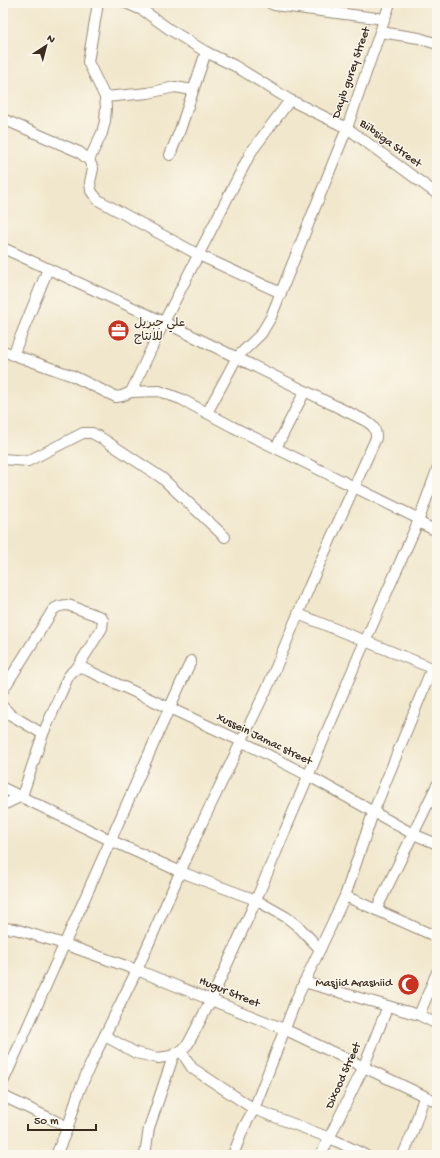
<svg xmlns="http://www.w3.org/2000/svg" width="440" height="1158" font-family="'Gochi Hand','Playpen Sans Arabic',sans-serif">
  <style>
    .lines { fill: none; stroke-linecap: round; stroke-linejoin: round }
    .minor-casing { stroke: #968875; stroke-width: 12 }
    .minor { stroke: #fff; stroke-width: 10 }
    .labels { text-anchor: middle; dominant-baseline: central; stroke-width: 3; stroke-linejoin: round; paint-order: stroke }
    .street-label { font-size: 12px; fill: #3b2a1e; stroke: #fbf7ec }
    .poi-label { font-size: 12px; fill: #3b2a1e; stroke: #fbf7ec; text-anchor: start }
  </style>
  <rect width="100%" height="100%" fill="#fbf7ec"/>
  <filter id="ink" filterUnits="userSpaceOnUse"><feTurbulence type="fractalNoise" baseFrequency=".025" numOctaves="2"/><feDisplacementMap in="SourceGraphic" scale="8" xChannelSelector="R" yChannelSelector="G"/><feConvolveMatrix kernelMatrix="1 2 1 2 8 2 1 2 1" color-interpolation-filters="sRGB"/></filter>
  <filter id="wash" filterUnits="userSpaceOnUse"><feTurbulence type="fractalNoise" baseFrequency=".012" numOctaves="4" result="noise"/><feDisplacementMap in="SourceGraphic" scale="16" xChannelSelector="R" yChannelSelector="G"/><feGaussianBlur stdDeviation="0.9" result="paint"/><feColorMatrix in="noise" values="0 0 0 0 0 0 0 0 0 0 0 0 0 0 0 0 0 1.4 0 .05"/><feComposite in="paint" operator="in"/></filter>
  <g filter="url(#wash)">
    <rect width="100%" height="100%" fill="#f1e7cc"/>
  </g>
  <g filter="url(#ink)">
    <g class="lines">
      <defs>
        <g id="minor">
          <path d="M 126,3 L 144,11 L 169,29 L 206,52 L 235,66 L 290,100 L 347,128 L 437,194"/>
          <path d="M 270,3 L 274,5 L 384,19"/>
          <path d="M 380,32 L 419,38 L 437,44"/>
          <path d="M 105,97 L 148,93 L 175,87 L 193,90"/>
          <path d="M 3,119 L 79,152 L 89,160 L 93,169 L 90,182 L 91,191 L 98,200 L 199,255 L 281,293"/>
          <path d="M 170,155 L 180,130 L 206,52"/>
          <path d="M 89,160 L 102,133 L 105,121 L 106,107 L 105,97 L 88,62 L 98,3"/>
          <path d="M 3,248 L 164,322 L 364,420 C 372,425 376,427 376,438 L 310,585 L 269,684 L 201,825 L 137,970 L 91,1063 L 78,1094 L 68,1127 L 56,1155"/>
          <path d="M 3,351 L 73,376 L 116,397 L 122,396 L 131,392 L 159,391 L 181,399 L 233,427 L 419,519"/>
          <path d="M 13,355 L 48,269"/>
          <path d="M 131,392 L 164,322 L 251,152 L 290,100"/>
          <path d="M 207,413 L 237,357 L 261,334 L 271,317 L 347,128 L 390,3"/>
          <path d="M 276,448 L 305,391"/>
          <path d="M 3,459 L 28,461 L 83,433 L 92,433 L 103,439 L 162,478 L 225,537"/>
          <path d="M 418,522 L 437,531"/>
          <path d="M 298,614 L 437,670"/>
          <path d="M 77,668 L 81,667 L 89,671 L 241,741 L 309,776 L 413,834 L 437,844"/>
          <path d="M 3,690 L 53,610 C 57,606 61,605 68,605 L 101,617 L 103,620 L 102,628 L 77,668 L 72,672 L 68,677 L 43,734 L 22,796 L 3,805"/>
          <path d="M 3,707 L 11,715 L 43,734"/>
          <path d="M 3,788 L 110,840 L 181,872 L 256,900 L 286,917 L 299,927 L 320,949"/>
          <path d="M 345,896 L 437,937"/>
          <path d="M 376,910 L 437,785"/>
          <path d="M 3,928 L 15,929 L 64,944 L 137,970 L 211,1000 L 284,1029 L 437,1102"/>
          <path d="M 304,982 L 419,1015 L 437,1024"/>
          <path d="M 419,1015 L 437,972"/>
          <path d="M 105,1036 L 136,1053 L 158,1058 L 171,1056 L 181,1051 L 188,1044 L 211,1000 L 256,900 L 359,655 L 418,522 L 437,470"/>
          <path d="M 181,1051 L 192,1068 L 254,1109 L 330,1138 L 365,1155"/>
          <path d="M 3,1082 L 169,709 L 191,661"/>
          <path d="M 3,1096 L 68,1127"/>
          <path d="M 145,1155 L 149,1128 L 174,1054"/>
          <path d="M 233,1155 L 244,1127 L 254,1109 L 296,1000 L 345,896 L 373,813 L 432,668"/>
          <path d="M 321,1155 L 363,1068 L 388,1006"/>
          <path d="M 403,1155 L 412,1134 L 424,1097"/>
        </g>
      </defs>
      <!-- minor casing -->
      <use href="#minor" class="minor-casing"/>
      <!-- minor -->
      <use href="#minor" class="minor"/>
    </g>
  </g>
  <!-- icons -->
  <defs>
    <symbol id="office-disc" viewBox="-11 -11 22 22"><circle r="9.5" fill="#c8321e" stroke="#fbf7ec"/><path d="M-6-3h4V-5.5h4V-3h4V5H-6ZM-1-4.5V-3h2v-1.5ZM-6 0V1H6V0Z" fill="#fff"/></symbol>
    <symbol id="mosque-disc" viewBox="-11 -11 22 22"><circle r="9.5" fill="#c8321e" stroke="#fbf7ec"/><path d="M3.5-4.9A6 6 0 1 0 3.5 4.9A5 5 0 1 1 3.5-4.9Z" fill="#fff"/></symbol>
  </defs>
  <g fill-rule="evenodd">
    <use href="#office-disc" x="106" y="318" width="25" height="25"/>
    <use href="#mosque-disc" x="396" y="972" width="25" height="25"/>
  </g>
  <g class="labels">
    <!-- street labels -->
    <g class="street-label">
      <text transform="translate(352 73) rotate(-71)">Dayib gurey Street</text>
      <text transform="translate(390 144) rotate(36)">Biibsiga Street</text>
      <text transform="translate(264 740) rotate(26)">xussein Jamac street</text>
      <text transform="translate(229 993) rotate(22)">Hugur Street</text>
      <text transform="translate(344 1076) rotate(-66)">Dixood Street</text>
    </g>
    <!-- poi labels -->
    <g class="poi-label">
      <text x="134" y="324">علي جبريل<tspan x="134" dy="14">للانتاج</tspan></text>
      <text x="392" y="984" text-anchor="end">Masjid Arashiid</text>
    </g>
  </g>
  <!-- margin -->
  <rect width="440" height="1158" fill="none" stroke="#fbf7ec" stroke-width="16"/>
  <!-- north arrow -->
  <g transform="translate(46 46) rotate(36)" stroke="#fbf7ec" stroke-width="3" paint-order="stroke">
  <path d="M0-3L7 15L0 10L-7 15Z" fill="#3b2a1e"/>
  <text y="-6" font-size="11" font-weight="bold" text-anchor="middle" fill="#3b2a1e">N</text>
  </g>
  <!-- scale -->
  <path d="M28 1124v6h68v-6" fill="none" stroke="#3b2a1e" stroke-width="2"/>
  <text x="34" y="1124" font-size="12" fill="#3b2a1e" stroke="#fbf7ec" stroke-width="3" paint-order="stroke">50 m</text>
</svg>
